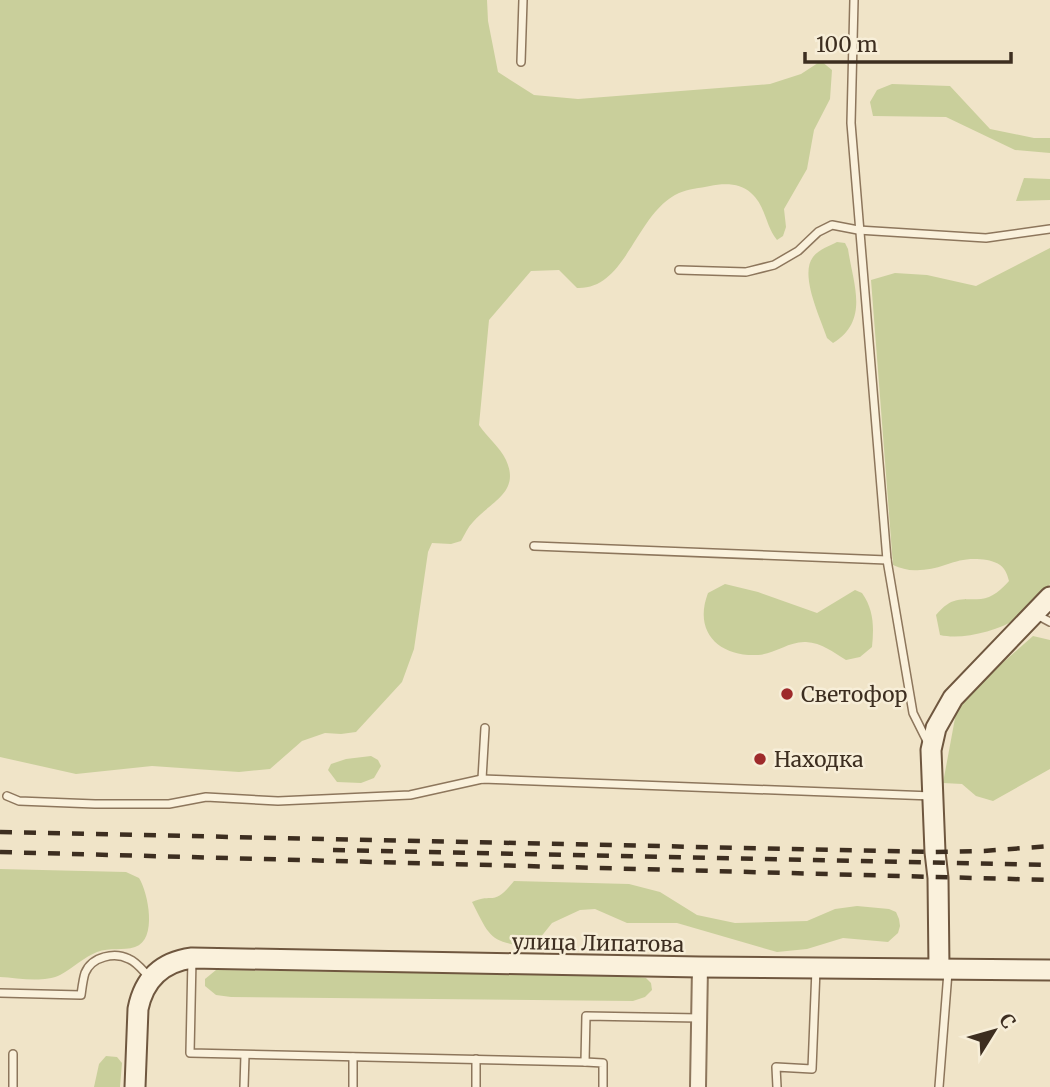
<svg xmlns="http://www.w3.org/2000/svg" width="1050" height="1087" font-family="Merriweather,serif">
  <style>
    .green { fill: #c9cf9b }
    .lines { fill: none; stroke-linecap: round; stroke-linejoin: round }
    .lane-casing { stroke: #8d765c; stroke-width: 10 }
    .street-casing { stroke: #8d765c; stroke-width: 18 }
    .secondary-casing { stroke: #6f573f; stroke-width: 23 }
    .lane { stroke: #faf1dc; stroke-width: 7 }
    .street { stroke: #faf1dc; stroke-width: 14 }
    .secondary { stroke: #faf1dc; stroke-width: 19 }
    .rail { stroke: #3d2e20; stroke-width: 4.5; stroke-dasharray: 12 12; stroke-linecap: butt }
    .poi-dot { fill: #9e2a2b; stroke: #f7eed8; stroke-width: 2.5 }
    .labels { text-anchor: middle; dominant-baseline: central; stroke-width: 5; stroke-linejoin: round; paint-order: stroke }
    .poi-label { font-size: 21px; fill: #3d2e20; stroke: #f7eed8; text-anchor: start }
    .street-label { font-size: 21px; fill: #3d2e20; stroke: #f7eed8 }
  </style>
  <rect width="100%" height="100%" fill="#f0e4c8"/>
  <!-- green -->
  <g class="green">
    <path d="M 0,0 L 487,0 L 488,21 L 498,72 L 534,95 L 578,99 L 770,84 L 801,74 L 821,61 L 832,70 L 830,99 L 814,130 L 807,169 L 784,209 L 786,227 L 783,236 L 777,240 C 765,225 766,206 751,193 C 741,183 724,183 710,186 C 700,188 688,189 679,193 C 635,213 627,290 577,288 L 559,270 L 531,271 L 489,320 L 479,425 C 487,437 500,447 506,460 C 521,493 490,502 473,522 C 468,527 465,534 461,541 L 451,544 L 432,543 L 428,552 L 414,649 L 402,682 L 356,732 L 341,734 L 325,733 L 302,741 L 270,769 L 239,772 L 152,766 L 76,774 L 0,757 Z"/>
    <path d="M 892,84 L 950,86 L 990,129 L 1034,138 L 1050,138 L 1050,153 L 1015,150 L 946,117 L 873,116 L 870,102 L 877,90 Z"/>
    <path d="M 1024,178 L 1050,179 L 1050,200 L 1016,201 Z"/>
    <path d="M 837,242 L 845,243 L 848,249 C 853,284 870,320 833,343 L 827,338 C 821,319 799,275 813,257 C 818,250 829,246 837,242 Z"/>
    <path d="M 1050,248 L 1050,584 C 1043,593 1037,603 1029,610 C 1010,628 965,641 940,635 L 936,615 C 952,596 960,600 981,599 C 992,598 1002,589 1009,581 C 1006,568 1001,563 987,560 C 956,555 946,569 920,570 C 910,571 902,569 893,565 L 871,280 L 895,273 L 927,275 L 976,286 Z"/>
    <path d="M 725,584 L 758,592 L 817,613 L 855,590 L 862,593 C 874,610 874,627 872,647 L 860,657 L 846,660 C 833,652 822,643 806,642 C 789,641 775,654 758,655 C 719,657 693,632 708,593 Z"/>
    <path d="M 1033,636 L 1050,640 L 1050,769 L 993,801 L 976,796 L 962,784 L 943,783 L 958,702 Z"/>
    <path d="M 371,756 L 378,760 L 381,766 L 374,778 L 361,783 L 337,782 L 328,770 L 331,764 L 346,759 Z"/>
    <path d="M 0,869 L 126,872 L 139,878 C 148,892 158,940 135,947 C 123,951 110,947 97,952 C 84,957 73,968 60,975 C 43,983 18,978 0,977 Z"/>
    <path d="M 514,881 L 629,884 L 660,892 L 697,915 L 735,923 L 807,921 L 835,909 L 857,906 L 889,909 L 896,912 L 899,919 L 900,926 L 898,933 L 888,942 L 843,938 L 807,949 L 777,952 L 677,923 L 627,923 L 595,909 L 580,910 L 552,923 L 532,948 C 489,941 491,939 472,902 C 495,892 492,908 514,881 Z"/>
    <path d="M 216,970 L 631,976 L 646,978 L 651,983 L 652,990 L 645,997 L 633,1001 L 231,997 L 216,995 L 205,986 L 205,979 Z"/>
    <path d="M 106,1056 L 117,1057 L 122,1063 L 120,1087 L 94,1087 L 99,1064 Z"/>
  </g>
  <g class="lines">
    <defs>
      <g id="lane">
        <path d="M 854,0 L 851,123 L 887,560 L 913,713 L 927,741"/>
        <path d="M 521,62 L 523,0"/>
        <path d="M 679,270 L 746,272 L 774,265 L 798,251 L 818,232 L 832,225 L 858,230 L 986,238 L 1050,229"/>
        <path d="M 534,546 L 887,560"/>
        <path d="M 1035,614 L 1050,622"/>
        <path d="M 482,779 L 485,728"/>
        <path d="M 7,796 L 19,801 L 95,804 L 169,804 L 206,797 L 278,801 L 410,795 L 482,779 L 932,796"/>
        <path d="M 192,959 L 190,1053 L 585,1062 L 603,1063 L 603,1087"/>
        <path d="M 0,993 L 81,995 C 82,988 83,979 85,973 C 92,956 115,952 129,959 C 137,962 144,972 150,978"/>
        <path d="M 585,1062 L 586,1016 L 699,1018"/>
        <path d="M 13,1087 L 13,1054"/>
        <path d="M 244,1087 L 245,1055"/>
        <path d="M 353,1087 L 353,1057"/>
        <path d="M 476,1087 L 476,1059"/>
        <path d="M 777,1087 L 776,1067 L 812,1069 L 816,969"/>
        <path d="M 939,1087 L 948,972"/>
      </g>
      <path id="street" d="M 698,1087 L 700,967"/>
      <g id="secondary">
        <path d="M 939,968 L 938,878 L 935,852 L 931,750 L 936,728 L 953,698 L 1050,597"/>
        <path d="M 135,1087 L 138,1009 C 144,979 162,962 192,958 L 700,967 L 1050,970"/>
      </g>
    </defs>
    <!-- lane casing -->
    <use href="#lane" class="lane-casing"/>
    <!-- street casing -->
    <use href="#street" class="street-casing"/>
    <!-- secondary casing -->
    <use href="#secondary" class="secondary-casing"/>
    <!-- lane -->
    <use href="#lane" class="lane"/>
    <!-- street -->
    <use href="#street" class="street"/>
    <!-- secondary -->
    <use href="#secondary" class="secondary"/>
    <!-- rail -->
    <g class="rail">
      <path d="M 0,832 L 935,852 L 984,851 L 1050,846"/>
      <path d="M 333,850 L 1050,865"/>
      <path d="M 0,852 L 1050,880"/>
    </g>
  </g>
  <!-- markers -->
  <g class="poi-dot">
    <circle cx="787" cy="694" r="7"/>
    <circle cx="760" cy="759" r="7"/>
  </g>
  <g class="labels">
    <!-- poi labels -->
    <g class="poi-label">
      <text x="801" y="694">Светофор</text>
      <text x="774" y="759">Находка</text>
    </g>
    <!-- street labels -->
    <g class="street-label">
      <text transform="translate(598 943) rotate(1)">улица Липатова</text>
    </g>
  </g>
  <!-- north arrow -->
  <g transform="translate(994 1031) rotate(53)" stroke="#f7eed8" stroke-width="5" paint-order="stroke">
  <path d="M0-5L12 26L0 18L-12 26Z" fill="#3d2e20"/>
  <text y="-10" font-size="19" font-weight="bold" text-anchor="middle" fill="#3d2e20">С</text>
  </g>
  <!-- scale -->
  <path d="M805 52v10h206v-10" fill="none" stroke="#3d2e20" stroke-width="3.5"/>
  <text x="816" y="52" font-size="21" fill="#3d2e20" stroke="#f7eed8" stroke-width="5" paint-order="stroke">100 m</text>
</svg>
